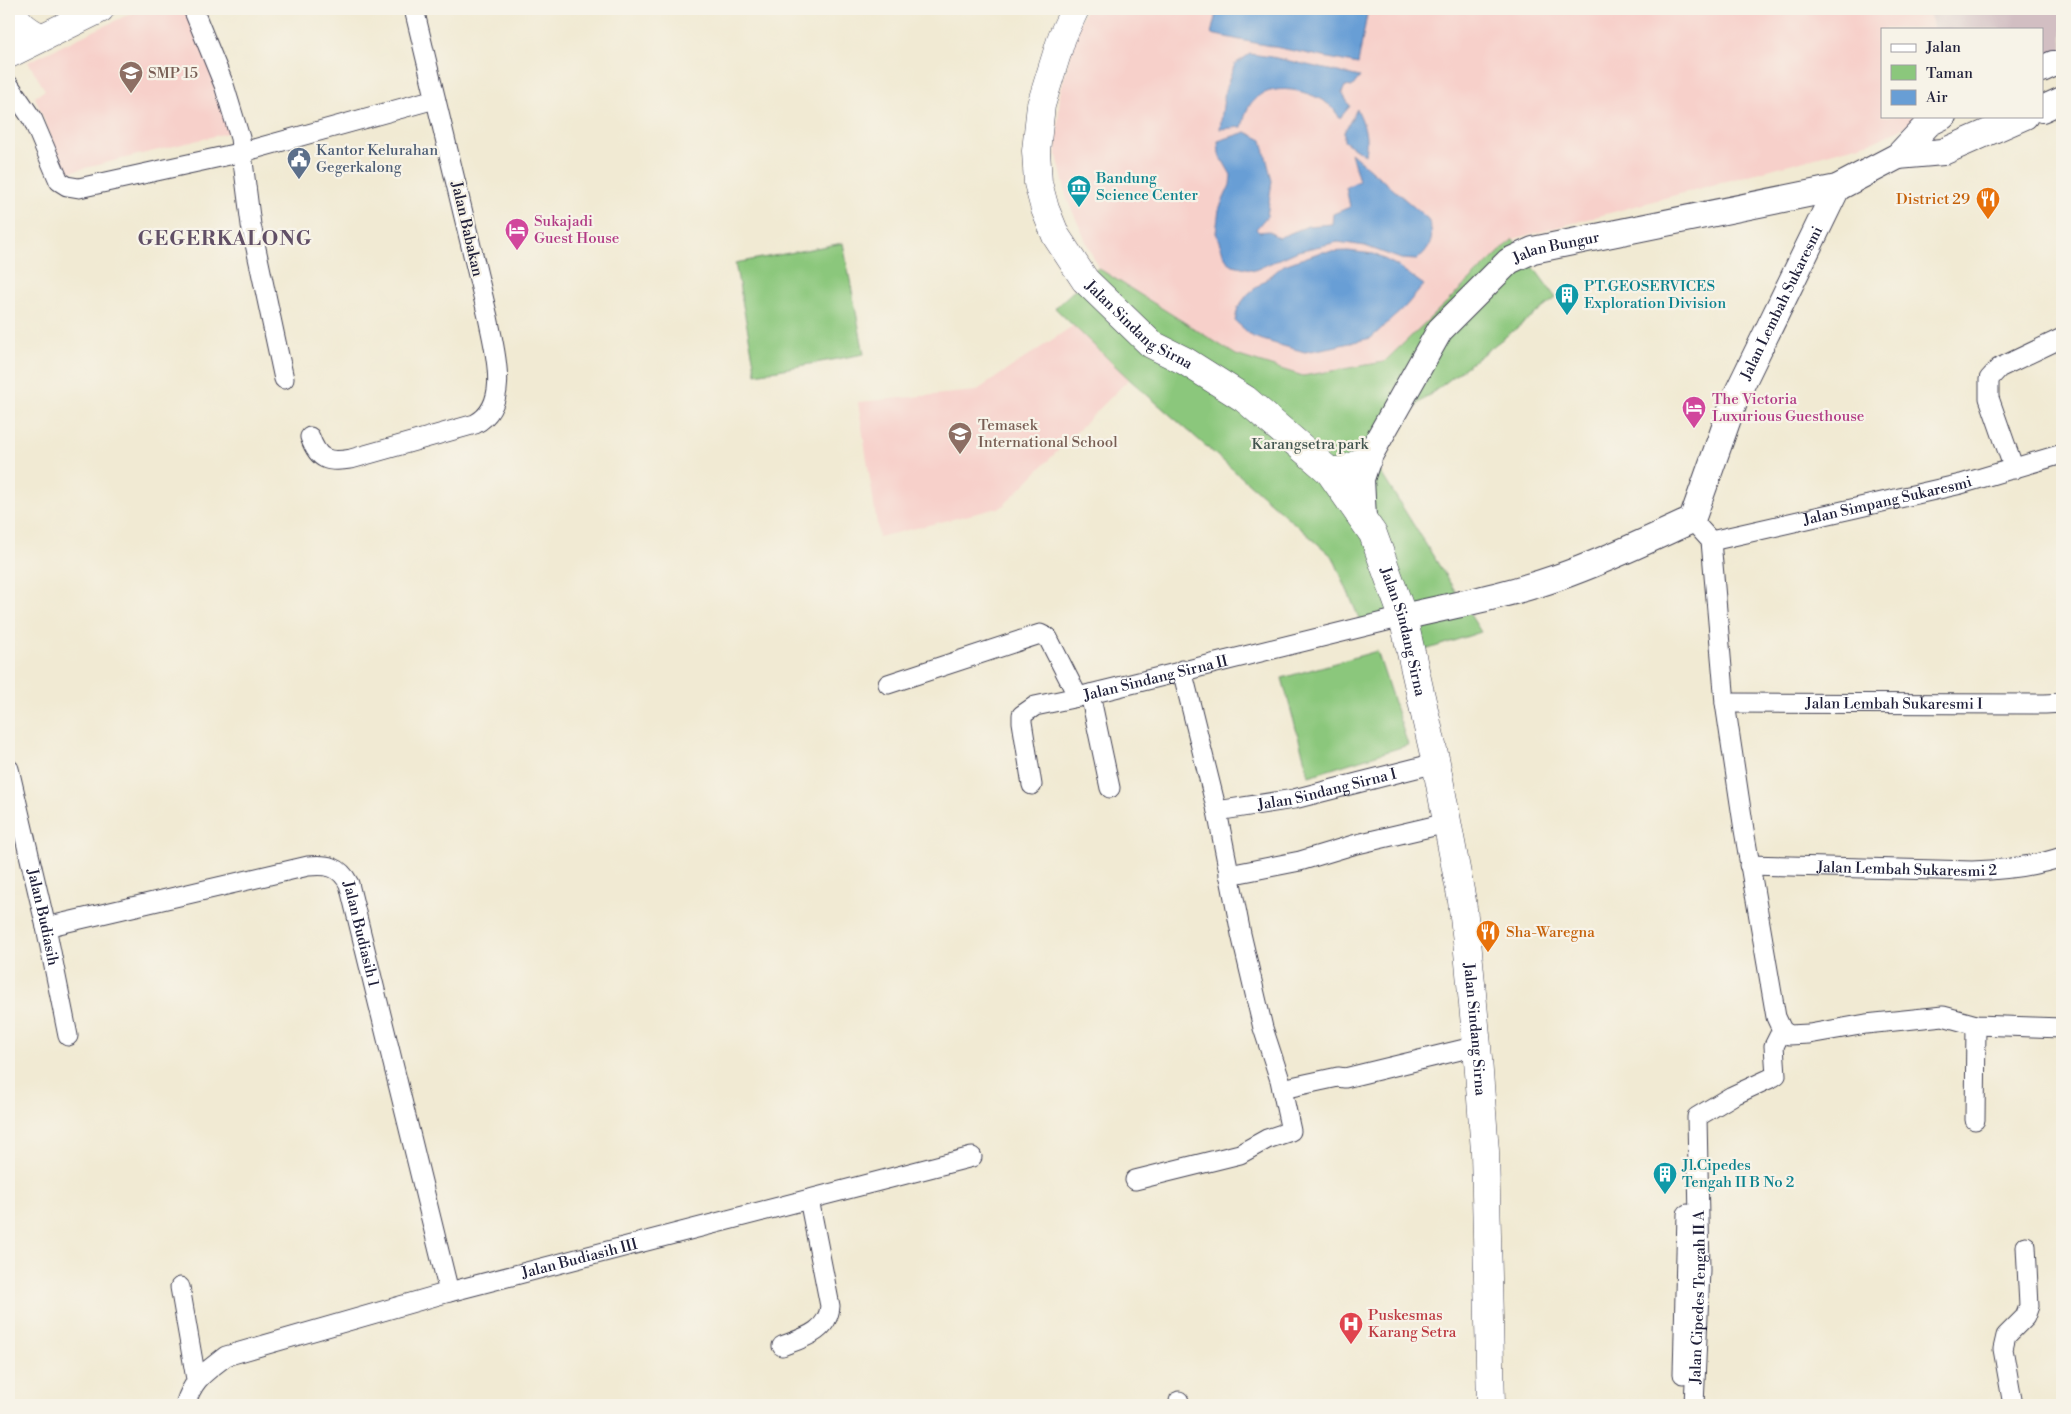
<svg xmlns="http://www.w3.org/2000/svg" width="2071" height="1414" font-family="'Libre Bodoni',serif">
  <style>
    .built { fill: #f7d0ca }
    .industrial { fill: #d2bec2 }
    .green { fill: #8bc77c; stroke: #56745c }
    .water { fill: #689ed5; stroke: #456088 }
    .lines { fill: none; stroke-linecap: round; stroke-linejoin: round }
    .street-casing { stroke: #414052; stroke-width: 21 }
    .secondary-casing { stroke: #414052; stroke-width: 28 }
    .primary-casing { stroke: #414052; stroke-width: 29 }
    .street { stroke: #fff; stroke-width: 19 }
    .secondary { stroke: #fff; stroke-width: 26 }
    .primary { stroke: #fff; stroke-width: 28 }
    .labels { text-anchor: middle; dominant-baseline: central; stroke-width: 4.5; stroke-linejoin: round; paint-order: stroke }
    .education-label { font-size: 15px; fill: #785e54; stroke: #f7f3e8; text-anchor: start }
    .service-label { font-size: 15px; fill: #4e5e75; stroke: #f7f3e8; text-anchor: start }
    .culture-label { font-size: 15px; fill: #0d838f; stroke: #f7f3e8; text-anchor: start }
    .food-label { font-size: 15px; fill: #c56008; stroke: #f7f3e8; text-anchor: end }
    .hotel-label { font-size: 15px; fill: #b23c85; stroke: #f7f3e8; text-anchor: start }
    .street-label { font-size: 15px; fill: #22223b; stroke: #f7f3e8 }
    .park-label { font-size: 15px; fill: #42544e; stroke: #f7f3e8 }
    .health-label { font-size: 15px; fill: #be3a42; stroke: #f7f3e8; text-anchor: start }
    .district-label { font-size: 20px; font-weight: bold; letter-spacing: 1px; fill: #614f66; stroke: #f7f3e8 }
  </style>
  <rect width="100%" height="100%" fill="#f7f3e8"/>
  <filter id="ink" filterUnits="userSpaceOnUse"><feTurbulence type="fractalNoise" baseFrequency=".02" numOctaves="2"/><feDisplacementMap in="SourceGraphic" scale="10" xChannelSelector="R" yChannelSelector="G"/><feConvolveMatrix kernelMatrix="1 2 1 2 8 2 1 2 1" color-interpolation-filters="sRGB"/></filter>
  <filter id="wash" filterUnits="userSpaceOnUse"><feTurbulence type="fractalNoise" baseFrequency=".0096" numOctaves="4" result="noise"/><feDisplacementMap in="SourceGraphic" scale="20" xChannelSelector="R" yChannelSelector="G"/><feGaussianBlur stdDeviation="1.12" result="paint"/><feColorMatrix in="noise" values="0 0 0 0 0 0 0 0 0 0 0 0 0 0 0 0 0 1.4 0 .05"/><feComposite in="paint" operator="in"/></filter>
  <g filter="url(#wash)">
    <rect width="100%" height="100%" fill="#f1ead3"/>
    <!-- built -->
    <g class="built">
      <path d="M 140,9 L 189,9 L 235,131 L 65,173 L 35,97 L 45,90 L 28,62 Z"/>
      <path d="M 1086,9 L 1928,9 L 1934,29 L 1882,29 L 1882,116 L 1926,116 L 1878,140 L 1514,239 L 1384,362 L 1303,376 L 1236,355 L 1144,303 L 1098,268 L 1067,199 L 1056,151 L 1060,93 L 1079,22 Z"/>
      <path d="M 1077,323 L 1129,379 L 1002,507 L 879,537 L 858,402 L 976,391 Z"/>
    </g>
    <!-- industrial -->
    <path class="industrial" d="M 1928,9 L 2062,9 L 2062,64 L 2042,69 L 2042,29 L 1934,29 Z"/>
    <!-- green -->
    <g class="green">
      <path d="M 1513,239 L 1556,298 L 1419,403 L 1376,465 L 1481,632 L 1413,654 L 1402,612 L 1361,623 L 1333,557 L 1129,379 L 1055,308 L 1098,268 L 1236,355 L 1303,376 L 1384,362 Z"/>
      <path d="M 843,243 L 864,354 L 756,374 L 735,263 Z"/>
      <path d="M 1377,651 L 1408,745 L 1309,776 L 1282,678 Z"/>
    </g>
    <!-- water -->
    <g class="water">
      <path d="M 1217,9 L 1368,9 L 1358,64 L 1211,34 Z"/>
      <path d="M 1250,54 L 1272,57 L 1360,77 L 1352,87 L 1345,86 L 1342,93 L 1350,106 L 1340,118 C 1336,113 1333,107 1328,104 C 1306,88 1263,80 1248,108 C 1245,114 1244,121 1242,127 L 1220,129 L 1225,90 L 1235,64 Z"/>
      <path d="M 1357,109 C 1365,125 1368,137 1365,155 L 1344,141 L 1344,132 Z"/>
      <path d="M 1246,132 L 1262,140 L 1272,181 L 1267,216 L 1256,229 L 1259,232 L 1269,231 L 1278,238 L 1308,226 L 1332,224 L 1333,214 L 1350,207 L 1346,187 L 1359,181 L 1351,153 L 1428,219 C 1435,238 1432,246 1417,260 L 1401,259 L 1365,246 L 1338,242 L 1298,251 L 1255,270 L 1233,265 L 1227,261 L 1223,253 L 1216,233 L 1219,209 L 1230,185 L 1231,175 L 1219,154 L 1218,141 Z"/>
      <path d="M 1348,251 L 1374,254 L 1396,265 L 1424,285 L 1404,308 L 1371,338 L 1332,347 L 1305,352 L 1283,346 L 1253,337 L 1235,321 L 1238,307 L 1248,294 L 1284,265 L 1321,252 Z"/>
    </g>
  </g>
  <g filter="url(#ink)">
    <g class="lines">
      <defs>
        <g id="street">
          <path d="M 193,9 L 224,85 L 240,138 L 251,225 L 284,379"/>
          <path d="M 9,85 L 33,120 L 59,181 L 67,186 L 79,188 L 243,152 L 435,99"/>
          <path d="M 310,437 C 318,460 328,463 351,459 L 475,424 C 512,405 494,349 488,317 L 414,9"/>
          <path d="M 2014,469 L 1989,398 L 1989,379 L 1999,368 L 2062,338"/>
          <path d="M 1692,520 L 1711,541 L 1725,703 L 1744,830 L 1776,1017 L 1782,1030 L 1789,1035 L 1809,1034 L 1866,1024 L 1943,1016 L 1976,1025 L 2062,1028"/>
          <path id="s1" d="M 1711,541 L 1961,484 L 2062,454"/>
          <path id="s2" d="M 888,684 L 1040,634 L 1048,638 L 1078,697 L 1403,617"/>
          <path d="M 1090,694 L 1110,788"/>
          <path id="s3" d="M 1725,703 L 2045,704 L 2062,703"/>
          <path id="s4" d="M 9,769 L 46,927 L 68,1036"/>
          <path d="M 1032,785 L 1022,722 L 1022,715 L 1035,706 L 1078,697"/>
          <path id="s5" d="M 1217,811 L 1294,799 L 1436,763"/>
          <path id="s6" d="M 1749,865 L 1972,871 C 2003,870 2032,867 2062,857"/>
          <path d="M 1229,875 L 1300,861 L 1353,845 L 1447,823"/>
          <path id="s7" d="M 46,927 L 308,866 C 327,864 340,866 349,884 L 449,1292"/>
          <path d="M 1282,1089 L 1338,1077 L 1345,1078 L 1477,1046"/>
          <path d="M 1975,1120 L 1976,1025"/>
          <path d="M 1135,1180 L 1240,1154 L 1267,1139 L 1291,1131 L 1280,1080 L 1263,1028 L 1241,934 L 1217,811 L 1182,670"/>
          <path d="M 180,1287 L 196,1379"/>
          <path d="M 782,1346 C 803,1338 828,1332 830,1306 L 809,1199"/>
          <path d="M 1683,1374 L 1687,1214"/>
          <path d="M 1179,1401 L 1180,1405"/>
          <path id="s8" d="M 185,1405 C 194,1377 205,1373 226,1356 L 449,1292 L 972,1157"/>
          <path id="s9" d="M 1694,1405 L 1700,1270 L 1697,1117 L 1732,1096 L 1773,1077 L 1776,1075 L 1774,1046 L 1782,1030"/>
          <path d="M 2013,1405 L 2003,1349 L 2006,1336 L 2025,1317 L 2029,1306 L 2026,1246"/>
        </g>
        <g id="secondary">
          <path d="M 2042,69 L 2053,64 L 2062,64"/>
          <path d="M 2042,109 L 2062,100"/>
          <path d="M 1898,156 L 1943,152 L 2025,116"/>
          <path id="s10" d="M 1363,518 L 1361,479 L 1368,458 L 1440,330 L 1509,261 L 1533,250 L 1837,188 L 1898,156 L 1929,123 L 1943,116"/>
          <path id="s11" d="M 1403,617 C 1455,605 1508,595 1559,577 C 1605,561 1648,540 1692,520 L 1736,396 L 1837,188"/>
        </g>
        <g id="primary">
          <path d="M 11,9 C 17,23 26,30 40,37"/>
          <path id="s12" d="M 1075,9 L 1062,37 L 1041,105 L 1036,151 L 1038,183 L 1045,209 L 1056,236 L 1085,280 L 1151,344 L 1185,361 L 1245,399 L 1329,471 L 1373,534 L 1403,617 L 1436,763 L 1462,901 L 1467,941 L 1477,1046 L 1485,1151 L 1491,1405"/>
          <path d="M 9,54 L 100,9"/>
          <path d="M 1329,471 L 1345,471 L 1368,458"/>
        </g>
      </defs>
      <!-- street casing -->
      <use href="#street" class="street-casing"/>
      <!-- secondary casing -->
      <use href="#secondary" class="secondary-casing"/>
      <!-- primary casing -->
      <use href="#primary" class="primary-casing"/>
      <!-- street -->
      <use href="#street" class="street"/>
      <!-- secondary -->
      <use href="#secondary" class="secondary"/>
      <!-- primary -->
      <use href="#primary" class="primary"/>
    </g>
  </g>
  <!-- icons -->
  <defs>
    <symbol id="school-pin" viewBox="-11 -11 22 30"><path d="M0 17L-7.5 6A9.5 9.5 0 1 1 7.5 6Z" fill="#8d6e63" stroke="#f7f3e8"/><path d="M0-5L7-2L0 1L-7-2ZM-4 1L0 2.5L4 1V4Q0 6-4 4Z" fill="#fff"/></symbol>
    <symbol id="civic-pin" viewBox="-11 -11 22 30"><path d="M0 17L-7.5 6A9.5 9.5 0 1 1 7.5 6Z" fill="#5c6f8a" stroke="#f7f3e8"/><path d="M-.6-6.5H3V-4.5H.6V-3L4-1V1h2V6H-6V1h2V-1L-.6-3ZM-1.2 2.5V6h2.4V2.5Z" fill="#fff"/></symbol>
    <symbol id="museum-pin" viewBox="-11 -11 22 30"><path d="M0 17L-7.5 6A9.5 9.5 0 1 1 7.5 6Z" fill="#0f9aa8" stroke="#f7f3e8"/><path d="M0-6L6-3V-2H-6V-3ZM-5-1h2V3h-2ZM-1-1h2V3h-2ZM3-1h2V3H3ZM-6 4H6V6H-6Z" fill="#fff"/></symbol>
    <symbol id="restaurant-pin" viewBox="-11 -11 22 30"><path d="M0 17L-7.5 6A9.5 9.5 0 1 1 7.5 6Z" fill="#e8710a" stroke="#f7f3e8"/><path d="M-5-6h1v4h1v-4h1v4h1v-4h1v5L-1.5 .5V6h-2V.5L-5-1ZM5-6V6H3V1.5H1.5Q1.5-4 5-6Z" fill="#fff"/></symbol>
    <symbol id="hotel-pin" viewBox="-11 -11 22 30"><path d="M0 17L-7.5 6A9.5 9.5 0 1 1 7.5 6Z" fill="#d1479c" stroke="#f7f3e8"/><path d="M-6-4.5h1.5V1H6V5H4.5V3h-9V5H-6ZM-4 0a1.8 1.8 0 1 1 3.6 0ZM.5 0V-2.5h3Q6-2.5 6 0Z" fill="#fff"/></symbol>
    <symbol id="building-pin" viewBox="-11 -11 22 30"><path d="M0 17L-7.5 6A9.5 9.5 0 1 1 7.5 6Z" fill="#0f9aa8" stroke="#f7f3e8"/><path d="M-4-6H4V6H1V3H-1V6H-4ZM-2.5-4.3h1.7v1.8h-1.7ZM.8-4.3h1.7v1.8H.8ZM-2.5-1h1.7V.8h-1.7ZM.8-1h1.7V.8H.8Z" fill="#fff"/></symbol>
    <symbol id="hospital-pin" viewBox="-11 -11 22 30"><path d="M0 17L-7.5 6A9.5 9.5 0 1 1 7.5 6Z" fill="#e0444e" stroke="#f7f3e8"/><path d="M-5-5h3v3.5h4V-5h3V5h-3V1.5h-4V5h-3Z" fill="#fff"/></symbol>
  </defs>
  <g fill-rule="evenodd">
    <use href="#school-pin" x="117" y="59" width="28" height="38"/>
    <use href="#civic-pin" x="285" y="145" width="28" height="38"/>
    <use href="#museum-pin" x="1065" y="173" width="28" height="38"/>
    <use href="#restaurant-pin" x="1974" y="185" width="28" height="38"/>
    <use href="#hotel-pin" x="503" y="216" width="28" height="38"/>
    <use href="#building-pin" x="1553" y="281" width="28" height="38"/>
    <use href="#hotel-pin" x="1680" y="394" width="28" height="38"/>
    <use href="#school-pin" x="946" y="420" width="28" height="38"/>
    <use href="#restaurant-pin" x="1474" y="918" width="28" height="38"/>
    <use href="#building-pin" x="1651" y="1160" width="28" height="38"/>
    <use href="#hospital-pin" x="1337" y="1310" width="28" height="38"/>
  </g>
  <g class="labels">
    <!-- education labels -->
    <g class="education-label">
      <text x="148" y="73">SMP 15</text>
      <text x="978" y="425">Temasek<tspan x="978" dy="17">International School</tspan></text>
    </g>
    <!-- service labels -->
    <g class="service-label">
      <text x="316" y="150">Kantor Kelurahan<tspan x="316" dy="17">Gegerkalong</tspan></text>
    </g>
    <!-- culture labels -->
    <g class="culture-label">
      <text x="1096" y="178">Bandung<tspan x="1096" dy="17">Science Center</tspan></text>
      <text x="1584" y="286">PT.GEOSERVICES<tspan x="1584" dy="17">Exploration Division</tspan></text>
      <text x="1682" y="1165">Jl.Cipedes<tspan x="1682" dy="17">Tengah II B No 2</tspan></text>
    </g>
    <!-- food labels -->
    <g class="food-label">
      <text x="1970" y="199">District 29</text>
      <text x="1506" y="932" text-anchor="start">Sha-Waregna</text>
    </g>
    <!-- hotel labels -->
    <g class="hotel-label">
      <text x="534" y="221">Sukajadi<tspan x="534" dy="17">Guest House</tspan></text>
      <text x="1712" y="399">The Victoria<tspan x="1712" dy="17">Luxurious Guesthouse</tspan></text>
    </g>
    <!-- street labels -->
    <g class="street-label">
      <text transform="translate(467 229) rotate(77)">Jalan Babakan</text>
      <text stroke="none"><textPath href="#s10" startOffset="355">Jalan Bungur</textPath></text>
      <text stroke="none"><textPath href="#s11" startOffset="541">Jalan Lembah Sukaresmi</textPath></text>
      <text stroke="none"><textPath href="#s12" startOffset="360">Jalan Sindang Sirna</textPath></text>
      <text stroke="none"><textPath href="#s1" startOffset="181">Jalan Simpang Sukaresmi</textPath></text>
      <text stroke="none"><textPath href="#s12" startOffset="780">Jalan Sindang Sirna</textPath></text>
      <text stroke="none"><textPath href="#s2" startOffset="315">Jalan Sindang Sirna II</textPath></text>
      <text stroke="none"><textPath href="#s3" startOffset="169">Jalan Lembah Sukaresmi I</textPath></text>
      <text stroke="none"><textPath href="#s5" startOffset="112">Jalan Sindang Sirna I</textPath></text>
      <text stroke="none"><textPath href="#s6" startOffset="158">Jalan Lembah Sukaresmi 2</textPath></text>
      <text stroke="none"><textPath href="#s4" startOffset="152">Jalan Budiasih</textPath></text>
      <text stroke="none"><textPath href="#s7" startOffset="369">Jalan Budiasih 1</textPath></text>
      <text stroke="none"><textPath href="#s12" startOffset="1185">Jalan Sindang Sirna</textPath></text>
      <text stroke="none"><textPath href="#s8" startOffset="432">Jalan Budiasih III</textPath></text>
      <text stroke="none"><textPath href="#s9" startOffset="108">Jalan Cipedes Tengah II A</textPath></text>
    </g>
    <!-- park labels -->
    <g class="park-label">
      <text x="1310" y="444">Karangsetra park</text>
    </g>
    <!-- health labels -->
    <g class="health-label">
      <text x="1368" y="1315">Puskesmas<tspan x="1368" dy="17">Karang Setra</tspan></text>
    </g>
    <!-- district labels -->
    <g class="district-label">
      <text x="225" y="239">GEGERKALONG</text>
    </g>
  </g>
  <!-- margin -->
  <rect width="2071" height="1414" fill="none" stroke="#f7f3e8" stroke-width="30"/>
  <!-- legend -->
  <rect x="1881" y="28" width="162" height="90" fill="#f7f3e8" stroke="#a29fa3"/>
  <rect x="1891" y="44" width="25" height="8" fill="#ffffff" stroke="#a29fa3"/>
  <text x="1926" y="52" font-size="15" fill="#22223b">Jalan</text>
  <rect x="1891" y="65" width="25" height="15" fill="#8bc77c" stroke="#a29fa3"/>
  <text x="1926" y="78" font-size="15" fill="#22223b">Taman</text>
  <rect x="1891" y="90" width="25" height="15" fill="#689ed5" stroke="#a29fa3"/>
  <text x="1926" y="102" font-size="15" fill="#22223b">Air</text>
</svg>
